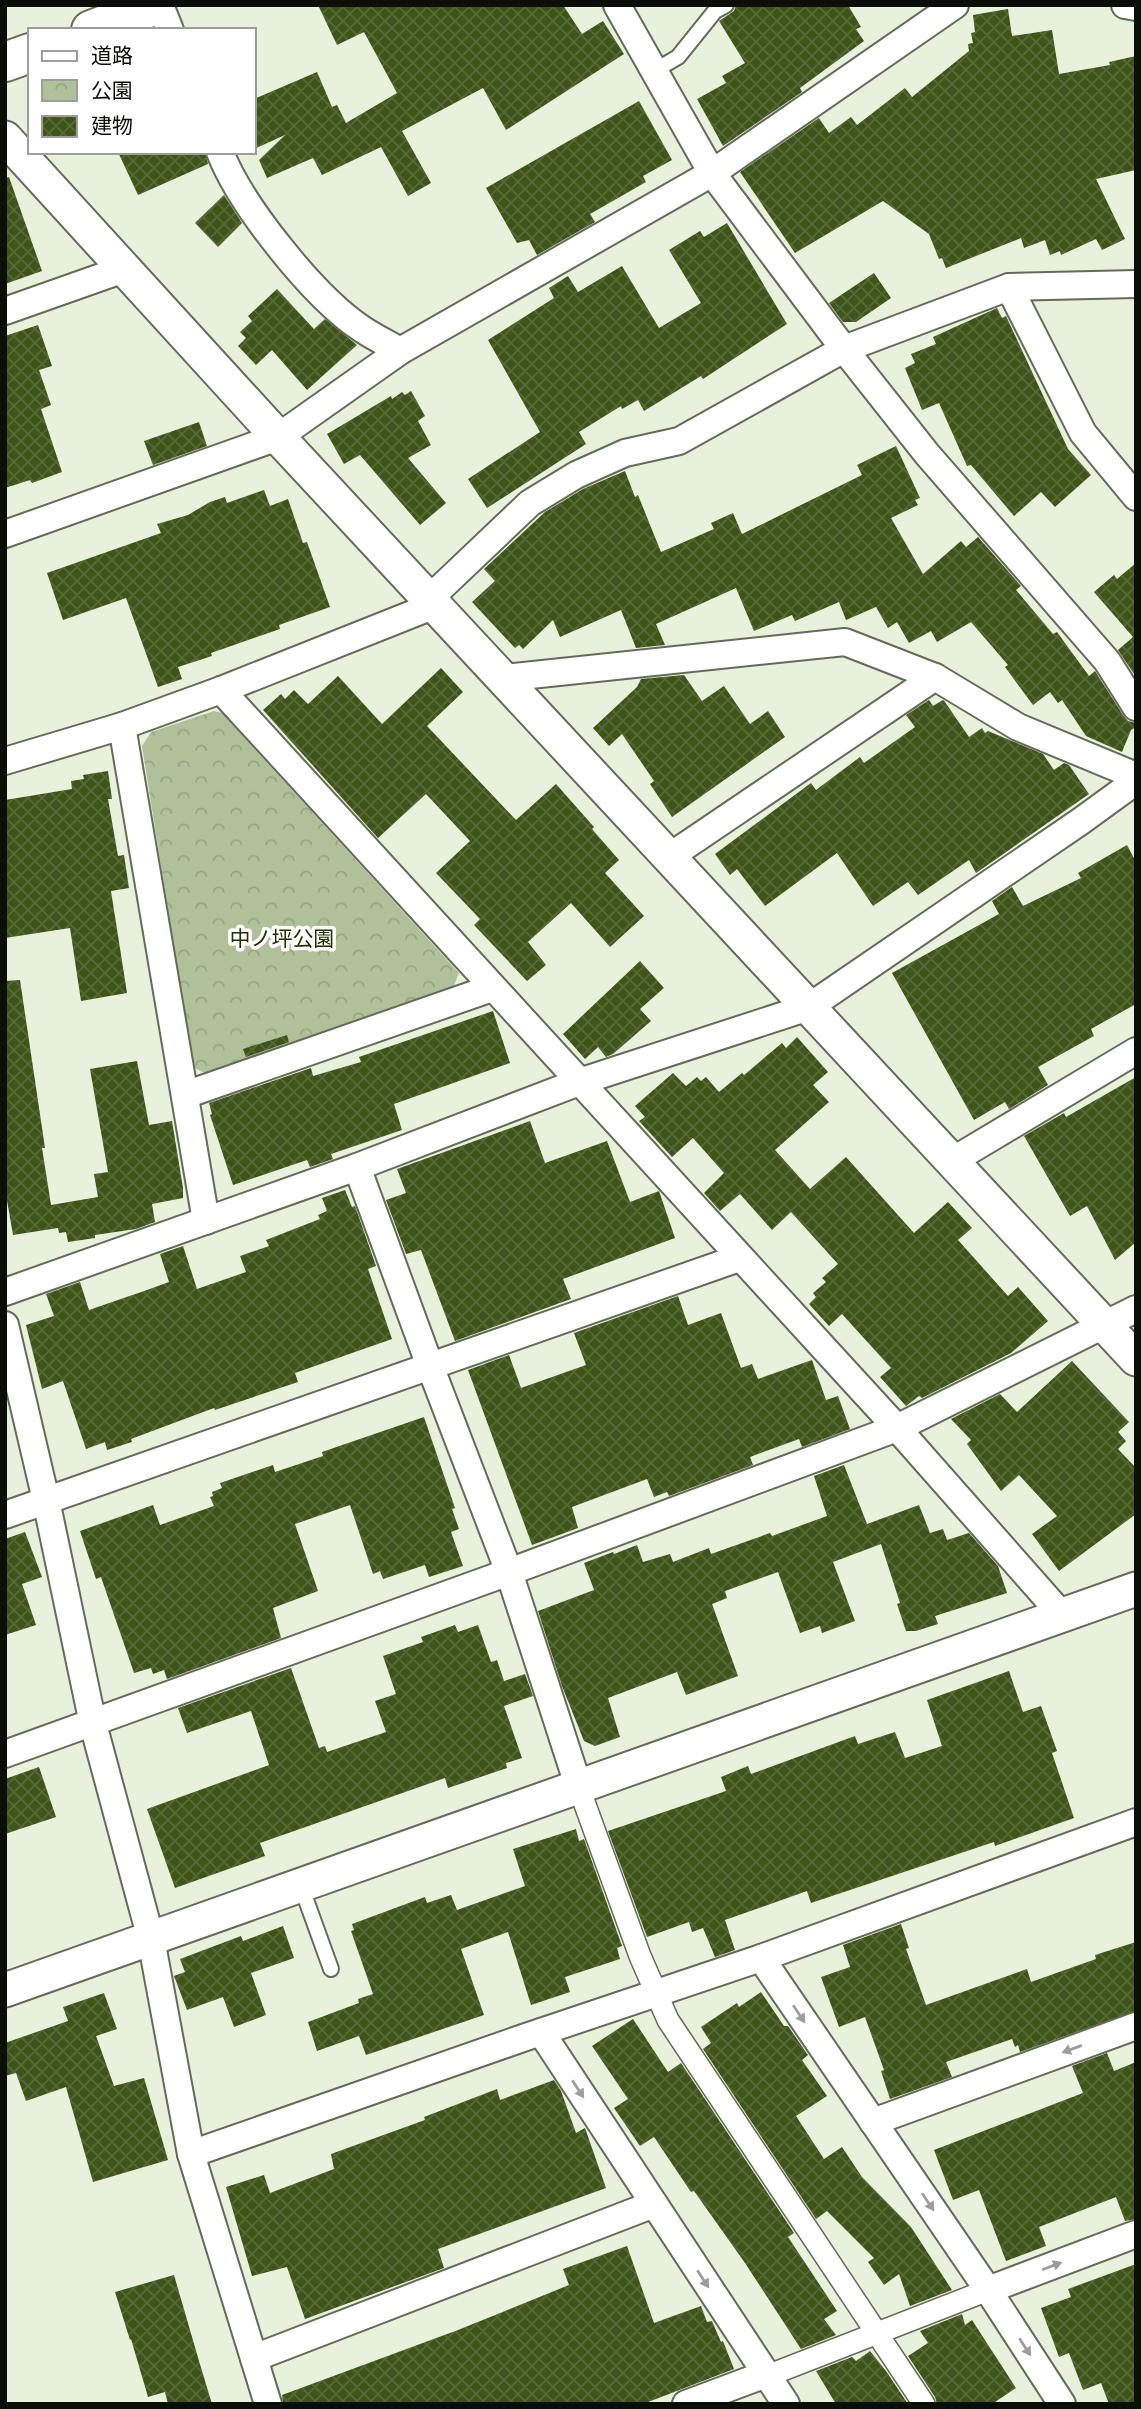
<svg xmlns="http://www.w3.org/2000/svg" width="1141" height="2409" font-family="Arial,'Noto Sans JP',sans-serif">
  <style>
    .park { fill: url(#park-crowns) }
    .building { fill: url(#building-cross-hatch) }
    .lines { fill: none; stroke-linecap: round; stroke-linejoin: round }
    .service-casing { stroke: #636b59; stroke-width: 18 }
    .pedestrian-casing { stroke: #636b59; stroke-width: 24 }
    .minor-casing { stroke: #636b59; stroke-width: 30 }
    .tertiary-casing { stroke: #636b59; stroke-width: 37 }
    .secondary-casing { stroke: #636b59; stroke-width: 42 }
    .service { stroke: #fff; stroke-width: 14 }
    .pedestrian { stroke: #fff; stroke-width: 21 }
    .minor { stroke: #fff; stroke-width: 26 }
    .tertiary { stroke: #fff; stroke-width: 33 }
    .secondary { stroke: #fff; stroke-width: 38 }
    .oneway { fill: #9d9e9c }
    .labels { text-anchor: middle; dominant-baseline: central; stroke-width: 7; stroke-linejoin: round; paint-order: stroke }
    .park-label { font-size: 21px; fill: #213001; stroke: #fff }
  </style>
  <defs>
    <pattern id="park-crowns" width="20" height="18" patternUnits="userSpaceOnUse" patternTransform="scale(1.75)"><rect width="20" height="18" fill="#b0c19a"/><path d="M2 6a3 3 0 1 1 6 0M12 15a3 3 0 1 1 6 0" fill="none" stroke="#96a583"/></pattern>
    <pattern id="building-cross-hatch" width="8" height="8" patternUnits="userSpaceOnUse" patternTransform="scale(1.75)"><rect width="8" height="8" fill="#3f5418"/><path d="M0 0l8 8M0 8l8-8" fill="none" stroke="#576837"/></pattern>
  </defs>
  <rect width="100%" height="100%" fill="#e8f1dc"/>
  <!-- park -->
  <path class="park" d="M 214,711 L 222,713 L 459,973 L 451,993 L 210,1076 L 193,1067 L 142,746 L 151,732 Z"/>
  <!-- building -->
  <g class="building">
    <path d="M 318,5 L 563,5 L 582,34 L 603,21 L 624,54 L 506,130 L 483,88 L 402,131 L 431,183 L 408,196 L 381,147 L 322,175 L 313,158 L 267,178 L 259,160 L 285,135 L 254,149 L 254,99 L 317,72 L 332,107 L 337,105 L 346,123 L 397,93 L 364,32 L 337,45 Z"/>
    <path d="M 736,5 L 848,5 L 861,27 L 856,29 L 864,41 L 800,88 L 802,92 L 723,146 L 697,99 L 726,83 L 722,76 L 745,63 L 719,21 L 734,11 Z"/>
    <path d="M 1008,9 L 1012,36 L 1052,30 L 1059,74 L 1110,65 L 1109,62 L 1136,56 L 1136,170 L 1096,179 L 1125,239 L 1102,250 L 1096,239 L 1061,255 L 1060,251 L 1050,255 L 1045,240 L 1024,248 L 1021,238 L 946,268 L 942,258 L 939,259 L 929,234 L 883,201 L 795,253 L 740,172 L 819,118 L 829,133 L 851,117 L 857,125 L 905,88 L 912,97 L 969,51 L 968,44 L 973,43 L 971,33 L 975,32 L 973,15 Z"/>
    <path d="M 639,101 L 672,160 L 643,176 L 646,182 L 590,214 L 595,222 L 537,255 L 529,240 L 517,243 L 486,188 Z"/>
    <path d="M 118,152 L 205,152 L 208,164 L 138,195 Z"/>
    <path d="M 9,177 L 42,271 L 5,284 L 5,178 Z"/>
    <path d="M 224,195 L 242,223 L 218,247 L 195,223 Z"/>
    <path d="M 727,223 L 787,324 L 703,379 L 701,376 L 644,411 L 638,400 L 622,409 L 621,406 L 579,432 L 586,444 L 487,508 L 468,479 L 540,432 L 488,340 L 554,298 L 549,288 L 568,276 L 578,292 L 622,266 L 659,328 L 701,303 L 669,250 L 700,231 L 704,237 Z"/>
    <path d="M 874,273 L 891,298 L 856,322 L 843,322 L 829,303 Z"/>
    <path d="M 277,289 L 314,329 L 325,319 L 357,345 L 307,390 L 272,350 L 256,365 L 238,346 L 246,338 L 240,332 L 252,321 L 248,316 Z"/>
    <path d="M 997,308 L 1002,318 L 1006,316 L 1068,449 L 1091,475 L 1055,507 L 1041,492 L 1014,516 L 971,465 L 967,466 L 939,403 L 922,410 L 905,368 L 915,363 L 911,354 L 936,344 L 933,337 Z"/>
    <path d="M 38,325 L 52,366 L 39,370 L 51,405 L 41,409 L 62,472 L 32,483 L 30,480 L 5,488 L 5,336 Z"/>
    <path d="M 411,391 L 425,416 L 418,421 L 431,445 L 408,458 L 446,503 L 420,525 L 360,455 L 344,464 L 327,434 L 391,396 L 392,399 L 402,392 L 405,395 Z"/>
    <path d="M 199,422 L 207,446 L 153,465 L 144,441 Z"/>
    <path d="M 896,446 L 920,498 L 915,500 L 918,505 L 891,518 L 923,574 L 961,541 L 966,547 L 978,537 L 1021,586 L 1016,590 L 1053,634 L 1057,632 L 1089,676 L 1095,671 L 1123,715 L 1128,721 L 1136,723 L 1136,727 L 1131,730 L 1122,752 L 1086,736 L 1062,700 L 1058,703 L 1050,692 L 1033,705 L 1005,667 L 1008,665 L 971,622 L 937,642 L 931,631 L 909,643 L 897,622 L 888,628 L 876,607 L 846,620 L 839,602 L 795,621 L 792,615 L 754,631 L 736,588 L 656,624 L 665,645 L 636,648 L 621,610 L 560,637 L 553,620 L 523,649 L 519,645 L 515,648 L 472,602 L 495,581 L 484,569 L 545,512 L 583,489 L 625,471 L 635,497 L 638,495 L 661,552 L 714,529 L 711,523 L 733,513 L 742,534 L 862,475 L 857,465 Z"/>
    <path d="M 264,490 L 270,506 L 288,499 L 303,543 L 307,542 L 330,607 L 279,625 L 280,629 L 211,653 L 212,656 L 178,667 L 182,679 L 158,687 L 126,598 L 63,620 L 47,573 L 161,533 L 157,524 L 188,515 L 210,502 L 225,497 L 227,503 Z"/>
    <path d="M 1136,563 L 1136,677 L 1118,650 L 1133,637 L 1094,592 L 1114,575 L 1117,579 Z"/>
    <path d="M 441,668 L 463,692 L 427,726 L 516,820 L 556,784 L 594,827 L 592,829 L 619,860 L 605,873 L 644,916 L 610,947 L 571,903 L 528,942 L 546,965 L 527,981 L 474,925 L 480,919 L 436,873 L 470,841 L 426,794 L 378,838 L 263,710 L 281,694 L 285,699 L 294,690 L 308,704 L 338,676 L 382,724 Z"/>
    <path d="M 684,675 L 702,701 L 724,686 L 750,724 L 768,711 L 785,737 L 672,817 L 650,784 L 654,781 L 622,734 L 609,746 L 593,728 L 637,687 L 641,679 Z"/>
    <path d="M 929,700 L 933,706 L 943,700 L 945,702 L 969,737 L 982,728 L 985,733 L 988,731 L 1043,754 L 1054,770 L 1064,763 L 1069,765 L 1089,794 L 976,873 L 969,860 L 918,895 L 908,882 L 873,906 L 837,853 L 765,906 L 737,869 L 730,875 L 715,854 L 811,783 L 816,790 L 860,757 L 864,763 L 915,727 L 906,715 Z"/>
    <path d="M 108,771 L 112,799 L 108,799 L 118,856 L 124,855 L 129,888 L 111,891 L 127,993 L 81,1001 L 70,928 L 5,938 L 5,800 L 72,789 L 71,781 L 84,779 L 83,775 Z"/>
    <path d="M 1127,845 L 1136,862 L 1136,1004 L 1091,1029 L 1094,1036 L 1038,1067 L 1048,1085 L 1009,1109 L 1005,1102 L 974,1120 L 892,973 L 999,914 L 992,901 L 1012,887 L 1023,906 L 1081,878 L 1078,873 Z"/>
    <path d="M 640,961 L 664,988 L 640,1009 L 651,1021 L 613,1054 L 606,1057 L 598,1047 L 585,1059 L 563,1034 Z"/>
    <path d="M 20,980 L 45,1148 L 42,1148 L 51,1205 L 98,1197 L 94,1174 L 108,1172 L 90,1069 L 137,1061 L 149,1125 L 172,1121 L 183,1188 L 183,1198 L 152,1204 L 155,1222 L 136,1229 L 95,1235 L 95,1238 L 68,1242 L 66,1232 L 59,1233 L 58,1228 L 13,1235 L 5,1189 L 5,981 Z"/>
    <path d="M 493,1011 L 510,1063 L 394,1104 L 402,1130 L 331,1154 L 333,1159 L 310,1167 L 307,1160 L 233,1185 L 210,1115 L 212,1114 L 209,1103 L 311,1068 L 313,1076 L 361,1062 L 359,1057 Z"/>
    <path d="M 287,1035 L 289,1042 L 246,1057 L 243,1049 Z"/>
    <path d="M 797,1037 L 828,1072 L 813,1085 L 829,1102 L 775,1150 L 810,1189 L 846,1157 L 914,1233 L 948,1202 L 972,1228 L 958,1240 L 1008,1296 L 1018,1287 L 1048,1321 L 1011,1353 L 922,1398 L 919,1396 L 906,1406 L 880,1377 L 891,1368 L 842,1314 L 829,1326 L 809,1304 L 816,1297 L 813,1293 L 826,1282 L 822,1278 L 838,1264 L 791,1212 L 772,1230 L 740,1194 L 720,1211 L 704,1193 L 724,1173 L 693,1138 L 672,1157 L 639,1121 L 645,1117 L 635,1106 L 673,1073 L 686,1086 L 697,1077 L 701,1081 L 706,1077 L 719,1092 L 742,1073 L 744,1075 L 782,1043 L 786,1048 Z"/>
    <path d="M 1136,1077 L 1136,1242 L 1115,1260 L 1087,1206 L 1070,1216 L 1024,1136 L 1064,1113 L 1066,1117 Z"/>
    <path d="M 530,1121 L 545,1163 L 607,1141 L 630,1202 L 659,1191 L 675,1238 L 563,1279 L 571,1299 L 455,1341 L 421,1250 L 406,1254 L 386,1200 L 406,1193 L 397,1169 Z"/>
    <path d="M 345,1190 L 352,1207 L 355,1206 L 376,1266 L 368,1269 L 392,1339 L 295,1373 L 298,1382 L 215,1410 L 214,1408 L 131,1439 L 132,1442 L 107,1450 L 105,1442 L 86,1449 L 63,1381 L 42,1389 L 26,1325 L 54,1316 L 46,1294 L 80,1282 L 89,1310 L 147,1290 L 169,1282 L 160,1254 L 183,1246 L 197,1289 L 246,1272 L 240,1256 L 269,1246 L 266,1240 L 320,1219 L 318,1215 L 327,1211 L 322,1198 Z"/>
    <path d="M 678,1296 L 688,1325 L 721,1313 L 741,1368 L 752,1364 L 758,1379 L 812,1360 L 826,1400 L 838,1396 L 850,1429 L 802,1447 L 799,1439 L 750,1457 L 753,1465 L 669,1496 L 667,1492 L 654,1497 L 647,1479 L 572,1507 L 578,1528 L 532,1545 L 468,1370 L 509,1355 L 521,1388 L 586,1365 L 574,1333 Z"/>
    <path d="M 1072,1361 L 1129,1422 L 1118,1432 L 1126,1441 L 1118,1449 L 1136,1468 L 1136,1514 L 1059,1571 L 1032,1534 L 1057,1516 L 1019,1475 L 1001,1491 L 967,1444 L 971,1440 L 951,1419 L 1000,1394 L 1017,1412 Z"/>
    <path d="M 424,1417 L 455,1508 L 452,1509 L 459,1529 L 451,1532 L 463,1566 L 429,1577 L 425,1565 L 383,1579 L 380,1571 L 373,1574 L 350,1505 L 295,1524 L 318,1591 L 273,1608 L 281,1638 L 167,1679 L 164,1670 L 153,1674 L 151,1668 L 134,1673 L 101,1577 L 96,1579 L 80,1531 L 153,1505 L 160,1525 L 214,1506 L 210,1497 L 213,1496 L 212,1492 L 222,1488 L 220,1483 L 273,1465 L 275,1472 L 323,1456 L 322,1452 Z"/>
    <path d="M 844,1465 L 867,1524 L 919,1505 L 930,1533 L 943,1529 L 947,1540 L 969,1533 L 998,1566 L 1007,1593 L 935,1616 L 938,1624 L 916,1631 L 906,1631 L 897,1604 L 900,1603 L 881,1544 L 833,1562 L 855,1621 L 822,1633 L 820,1626 L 800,1633 L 778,1572 L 725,1591 L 727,1598 L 712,1604 L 738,1676 L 686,1695 L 677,1672 L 608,1698 L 620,1737 L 595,1746 L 584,1741 L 562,1686 L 538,1611 L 594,1590 L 584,1563 L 613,1552 L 614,1554 L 637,1545 L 643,1562 L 670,1554 L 673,1562 L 709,1548 L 711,1554 L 770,1533 L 772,1536 L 827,1516 L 814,1476 Z"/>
    <path d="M 25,1532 L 42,1577 L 22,1584 L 36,1625 L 5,1635 L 5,1539 Z"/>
    <path d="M 455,1625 L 458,1632 L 478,1625 L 491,1662 L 497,1660 L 504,1681 L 525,1674 L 533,1696 L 504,1706 L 522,1758 L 506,1763 L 507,1768 L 448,1788 L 445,1778 L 260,1843 L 265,1856 L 175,1888 L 147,1809 L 269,1765 L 251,1711 L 187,1733 L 178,1708 L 291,1668 L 319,1748 L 325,1746 L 327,1752 L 386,1732 L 375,1701 L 396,1694 L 383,1656 L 423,1642 L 421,1637 Z"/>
    <path d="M 1009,1671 L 1023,1712 L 1041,1706 L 1057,1751 L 1052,1753 L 1074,1818 L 995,1846 L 994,1842 L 811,1903 L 807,1891 L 725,1920 L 735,1950 L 715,1957 L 703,1928 L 692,1932 L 689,1922 L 647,1937 L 608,1831 L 726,1791 L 721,1777 L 748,1766 L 751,1774 L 855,1736 L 858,1744 L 895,1732 L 905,1758 L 942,1746 L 927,1700 Z"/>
    <path d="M 39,1767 L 56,1817 L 5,1834 L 5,1779 Z"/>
    <path d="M 576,1829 L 579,1841 L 584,1839 L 622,1946 L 617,1948 L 620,1959 L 565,1977 L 570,1992 L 531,2005 L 508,1932 L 461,1949 L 484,2015 L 366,2055 L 359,2036 L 317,2051 L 308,2022 L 359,2003 L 358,1999 L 373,1994 L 351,1931 L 354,1930 L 352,1924 L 425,1897 L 427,1903 L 451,1895 L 457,1910 L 525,1886 L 513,1849 Z"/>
    <path d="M 901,1924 L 909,1948 L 906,1949 L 926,2005 L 1027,1969 L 1031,1982 L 1096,1959 L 1095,1955 L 1136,1942 L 1136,2011 L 1020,2052 L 1018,2045 L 1015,2047 L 1012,2039 L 946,2062 L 952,2077 L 890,2099 L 881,2071 L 884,2070 L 865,2017 L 839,2027 L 821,1977 L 850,1967 L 843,1945 Z"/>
    <path d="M 283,1926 L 294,1958 L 251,1973 L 266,2015 L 234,2027 L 223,1997 L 187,2010 L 174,1976 L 185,1972 L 180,1959 L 241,1936 L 243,1941 Z"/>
    <path d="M 761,1992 L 784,2026 L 788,2026 L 808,2055 L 802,2060 L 827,2096 L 796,2116 L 824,2159 L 842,2147 L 862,2177 L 911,2227 L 952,2290 L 910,2306 L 899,2274 L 884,2285 L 868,2262 L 874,2258 L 827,2211 L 816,2219 L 703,2049 L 711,2043 L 701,2027 L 737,2003 L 739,2007 Z"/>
    <path d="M 104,1993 L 117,2029 L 96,2036 L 114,2086 L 144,2078 L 168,2160 L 93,2182 L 66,2087 L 26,2101 L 16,2073 L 5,2076 L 5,2043 L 68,2021 L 63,2007 Z"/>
    <path d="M 633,2019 L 668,2072 L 681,2063 L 794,2233 L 788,2237 L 837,2311 L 824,2319 L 836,2335 L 801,2349 L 745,2263 L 694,2191 L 691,2192 L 654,2137 L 640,2146 L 614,2108 L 628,2099 L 592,2046 Z"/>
    <path d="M 1107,2053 L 1114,2071 L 1136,2062 L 1136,2219 L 1125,2221 L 1116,2197 L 1039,2227 L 1046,2246 L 1006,2261 L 979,2190 L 953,2200 L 934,2150 L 1083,2093 L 1072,2066 Z"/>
    <path d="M 554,2080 L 561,2091 L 576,2133 L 585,2128 L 606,2188 L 438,2249 L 444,2268 L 305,2319 L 287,2267 L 252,2276 L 226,2187 L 264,2175 L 270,2193 L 334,2169 L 331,2154 L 425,2120 L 424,2117 L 497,2089 L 500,2100 Z"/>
    <path d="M 627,2246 L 654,2323 L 701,2306 L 707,2322 L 712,2321 L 721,2342 L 723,2341 L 734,2369 L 643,2404 L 283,2404 L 282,2395 L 458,2330 L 569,2285 L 563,2269 Z"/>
    <path d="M 1136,2264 L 1136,2404 L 1109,2404 L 1101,2383 L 1083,2390 L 1069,2353 L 1059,2357 L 1041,2308 L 1071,2297 L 1068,2289 Z"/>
    <path d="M 174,2275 L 199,2361 L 212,2404 L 168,2404 L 165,2392 L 148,2397 L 131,2339 L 130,2340 L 115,2292 Z"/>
    <path d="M 962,2314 L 965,2325 L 972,2320 L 1016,2388 L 992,2404 L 937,2404 L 935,2397 L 908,2356 L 928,2343 L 920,2331 Z"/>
    <path d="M 870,2351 L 886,2371 L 908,2404 L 836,2404 L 816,2371 L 852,2357 L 856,2361 Z"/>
  </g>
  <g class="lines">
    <defs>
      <g id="service">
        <path d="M 654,71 L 678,57 L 715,11 L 726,5"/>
        <path d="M 301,1886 L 331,1969"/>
      </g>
      <g id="pedestrian">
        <path d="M 579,1788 L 640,1956 L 668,2020 L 924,2404"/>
        <path d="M 767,2376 L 988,2290"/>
      </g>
      <g id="minor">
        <path d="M 160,5 L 170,30"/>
        <path d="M 617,5 L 712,173 L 844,349 L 927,454 L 1107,661 L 1136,707"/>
        <path d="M 1125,5 L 1136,7"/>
        <path d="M 220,152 C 241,206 314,297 362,329 C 374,337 388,344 400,351"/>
        <path d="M 1009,287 L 1083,433 L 1136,497"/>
        <path d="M 5,311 L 124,269"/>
        <path d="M 5,534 L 278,437 L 400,351 L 712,173 L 955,5"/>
        <path d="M 429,599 L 530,503 L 576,475 L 625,453 L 679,441 L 844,349 L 1009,287 L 1136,284"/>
        <path d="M 503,678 L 845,642 L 935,677 L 1018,727 L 1136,776"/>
        <path d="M 221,690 L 897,1428 L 1062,1615"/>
        <path d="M 122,726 L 206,1221"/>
        <path d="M 5,761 L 122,726 L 221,690 L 435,605"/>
        <path d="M 669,857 L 935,677"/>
        <path d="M 185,1095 L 492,988"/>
        <path d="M 952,1161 L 1136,1051"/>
        <path d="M 357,1167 L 430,1366 L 509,1572 L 579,1788"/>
        <path d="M 5,1292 L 357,1167 L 579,1082 L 809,1007 L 1081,821 L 1136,781"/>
        <path d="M 5,1325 L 46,1500 L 93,1724 L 151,1939 L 191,2154 L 268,2404"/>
        <path d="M 5,1515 L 739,1258"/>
        <path d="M 5,1754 L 509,1572 L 897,1428 L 1136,1309"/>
        <path d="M 761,1958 L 988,2290 L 1062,2404"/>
        <path d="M 541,2032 L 786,2404"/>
        <path d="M 873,2122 L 1136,2026"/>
        <path d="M 191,2154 L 523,2038 L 761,1958 L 1136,1822"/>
        <path d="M 988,2290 L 1136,2234"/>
        <path d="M 254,2358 L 654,2204"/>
        <path d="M 686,2404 L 766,2374"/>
      </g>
      <g id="tertiary">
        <path d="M 5,138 L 278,437 L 1136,1359"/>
        <path d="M 5,1990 L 1136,1589"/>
      </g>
      <g id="secondary">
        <path d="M 91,30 L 156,5"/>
        <path d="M 5,62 L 30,53"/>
      </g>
    </defs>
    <!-- service casing -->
    <use href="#service" class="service-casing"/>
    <!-- pedestrian casing -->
    <use href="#pedestrian" class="pedestrian-casing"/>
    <!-- minor casing -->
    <use href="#minor" class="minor-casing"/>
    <!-- tertiary casing -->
    <use href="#tertiary" class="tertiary-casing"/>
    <!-- secondary casing -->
    <use href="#secondary" class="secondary-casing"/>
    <!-- service -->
    <use href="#service" class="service"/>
    <!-- pedestrian -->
    <use href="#pedestrian" class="pedestrian"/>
    <!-- minor -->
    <use href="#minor" class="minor"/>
    <!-- tertiary -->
    <use href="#tertiary" class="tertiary"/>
    <!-- secondary -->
    <use href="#secondary" class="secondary"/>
  </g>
  <!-- one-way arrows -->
  <defs><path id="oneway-solid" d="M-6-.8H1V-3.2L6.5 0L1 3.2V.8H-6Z" transform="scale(1.75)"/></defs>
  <g class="oneway">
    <use href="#oneway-solid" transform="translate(799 2014) rotate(56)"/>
    <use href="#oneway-solid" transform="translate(1072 2049) rotate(160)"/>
    <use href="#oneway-solid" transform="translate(578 2089) rotate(57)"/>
    <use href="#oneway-solid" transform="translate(928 2202) rotate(56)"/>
    <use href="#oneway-solid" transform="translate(1052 2266) rotate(-21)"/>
    <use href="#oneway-solid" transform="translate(703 2279) rotate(57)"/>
    <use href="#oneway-solid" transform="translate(1025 2347) rotate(57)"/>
  </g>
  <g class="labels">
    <!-- park labels -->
    <g class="park-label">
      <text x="282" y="938">中ノ坪公園</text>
    </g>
  </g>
  <!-- border -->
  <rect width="1141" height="2409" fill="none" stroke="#0b0d07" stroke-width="14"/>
  <!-- legend -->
  <rect x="28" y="28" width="228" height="126" fill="#ffffff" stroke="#9d9e9c" stroke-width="2"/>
  <rect x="42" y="51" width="35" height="10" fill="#ffffff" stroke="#9d9e9c" stroke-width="2"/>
  <text x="91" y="63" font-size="21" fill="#0b0d07">道路</text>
  <rect x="42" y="80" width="35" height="21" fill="url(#park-crowns)" stroke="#9d9e9c" stroke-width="2"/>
  <text x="91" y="98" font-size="21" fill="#0b0d07">公園</text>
  <rect x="42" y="116" width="35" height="21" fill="url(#building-cross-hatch)" stroke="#9d9e9c" stroke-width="2"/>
  <text x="91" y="133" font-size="21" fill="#0b0d07">建物</text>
</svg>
